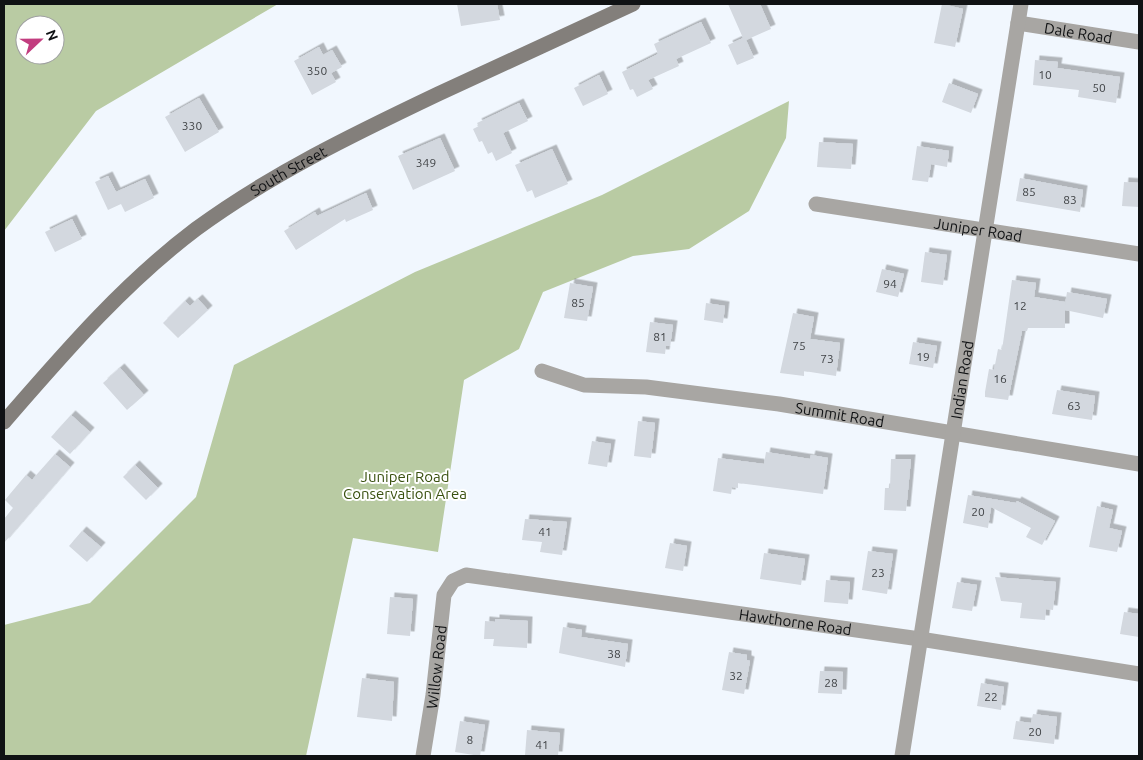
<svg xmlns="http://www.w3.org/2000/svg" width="1143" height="760" font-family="Ubuntu,sans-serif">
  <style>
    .green { fill: #b9cba3; fill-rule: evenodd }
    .building { fill: #d3d8df; filter: url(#shadow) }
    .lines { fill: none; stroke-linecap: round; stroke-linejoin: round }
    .street { stroke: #a8a6a3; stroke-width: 15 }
    .secondary { stroke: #837f7b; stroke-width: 15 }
    .labels { text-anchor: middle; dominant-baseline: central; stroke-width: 4; stroke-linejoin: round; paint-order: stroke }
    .number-label { font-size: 12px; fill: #414447 }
    .street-label { font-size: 15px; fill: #101214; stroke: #fff }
    .park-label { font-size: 15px; fill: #39500f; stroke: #fff }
  </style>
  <defs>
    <filter id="shadow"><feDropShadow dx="4.5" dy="-4.5" stdDeviation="0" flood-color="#0004"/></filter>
  </defs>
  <rect width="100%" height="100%" fill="#f1f7fe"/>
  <!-- green -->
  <g class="green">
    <path d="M 4,4 L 278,4 L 96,111 L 4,231 ZM 25,25 L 55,25 L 55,55 L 25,55 Z"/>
    <path d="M 789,101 L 786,138 L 749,211 L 689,249 L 633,256 L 543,292 L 519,349 L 464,380 L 438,552 L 353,538 L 306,756 L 4,756 L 4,625 L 90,603 L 196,497 L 234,365 L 415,272 L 602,195 Z"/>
  </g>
  <!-- building -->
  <g class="building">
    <path d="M 457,4 L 497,4 L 500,20 L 461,26 Z"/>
    <path d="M 728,4 L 760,4 L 771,29 L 746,40 L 754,58 L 737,65 L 728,45 L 743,38 Z"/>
    <path d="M 942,4 L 963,9 L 955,47 L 934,43 Z"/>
    <path d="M 701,22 L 711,43 L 676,59 L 679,66 L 648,80 L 653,89 L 637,97 L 633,89 L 630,90 L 622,72 L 658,54 L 654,44 Z"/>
    <path d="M 319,47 L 323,55 L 332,50 L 342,67 L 331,73 L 336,82 L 312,95 L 294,61 Z"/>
    <path d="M 1035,60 L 1058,62 L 1057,68 L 1120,77 L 1116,103 L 1078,97 L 1079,90 L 1033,85 Z"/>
    <path d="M 599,75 L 608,94 L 583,106 L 574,88 Z"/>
    <path d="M 949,83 L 978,94 L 971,113 L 942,102 Z"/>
    <path d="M 199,98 L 219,132 L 185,152 L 165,117 Z"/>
    <path d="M 519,103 L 528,121 L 503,133 L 512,153 L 496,161 L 492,152 L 488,154 L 482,141 L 479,142 L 473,129 L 479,126 L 477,123 Z"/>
    <path d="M 440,138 L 455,171 L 413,190 L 398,156 Z"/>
    <path d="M 819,142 L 853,144 L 851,169 L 817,167 Z"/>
    <path d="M 917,146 L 949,151 L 947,167 L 931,164 L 928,182 L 912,180 Z"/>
    <path d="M 552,149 L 568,184 L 535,198 L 532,190 L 527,192 L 515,165 Z"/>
    <path d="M 108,176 L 116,192 L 145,179 L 154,198 L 125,212 L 121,204 L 108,210 L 95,182 Z"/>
    <path d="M 1020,178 L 1083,190 L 1080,212 L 1016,201 Z"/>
    <path d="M 1124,182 L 1139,183 L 1139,207 L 1122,206 Z"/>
    <path d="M 366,193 L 373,210 L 346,222 L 345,219 L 296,250 L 284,231 L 315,212 L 317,216 Z"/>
    <path d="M 72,219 L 82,239 L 55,252 L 45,232 Z"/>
    <path d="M 925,252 L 947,255 L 943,285 L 921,282 Z"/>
    <path d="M 882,269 L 904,274 L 898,297 L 876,292 Z"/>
    <path d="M 1012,280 L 1036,283 L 1034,297 L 1065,302 L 1065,305 L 1067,292 L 1107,299 L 1103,318 L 1065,310 L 1065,328 L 1028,328 L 1027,331 L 1022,331 L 1008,400 L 985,397 L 985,392 L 989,369 L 994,370 L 998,349 L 1002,350 Z"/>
    <path d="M 570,283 L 593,287 L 587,321 L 564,318 Z"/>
    <path d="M 198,299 L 208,310 L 178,338 L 163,323 L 185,301 L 190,306 Z"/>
    <path d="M 706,303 L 725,306 L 723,323 L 704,320 Z"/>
    <path d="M 793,313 L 814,317 L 810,339 L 840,343 L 836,376 L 804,371 L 804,376 L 780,373 Z"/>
    <path d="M 650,322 L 673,325 L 670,346 L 666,346 L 665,354 L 646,352 Z"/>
    <path d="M 913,342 L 937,346 L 933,368 L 909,364 Z"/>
    <path d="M 120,368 L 144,395 L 127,410 L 103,383 Z"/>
    <path d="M 1057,390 L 1095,396 L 1092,420 L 1052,414 Z"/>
    <path d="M 71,415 L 90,432 L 70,454 L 51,437 Z"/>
    <path d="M 638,421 L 655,423 L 651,458 L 634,456 Z"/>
    <path d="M 592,441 L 611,444 L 607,467 L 588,464 Z"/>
    <path d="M 766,452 L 810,459 L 811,455 L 828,458 L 823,494 L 738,483 L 738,488 L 732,487 L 731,494 L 713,491 L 718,458 L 764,464 Z"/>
    <path d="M 55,454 L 70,467 L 4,543 L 4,519 L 13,508 L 5,500 L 26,475 L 32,480 Z"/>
    <path d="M 891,459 L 911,459 L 906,511 L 884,510 L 885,488 L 890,488 Z"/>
    <path d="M 135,465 L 158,488 L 146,500 L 123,477 Z"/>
    <path d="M 968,495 L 1016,503 L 1017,501 L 1055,521 L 1042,545 L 1026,537 L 1031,528 L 991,507 L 988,528 L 963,523 Z"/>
    <path d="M 1097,506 L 1113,510 L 1109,528 L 1122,531 L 1117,552 L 1089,547 Z"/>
    <path d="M 525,519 L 567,522 L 562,555 L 540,552 L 542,542 L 522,540 Z"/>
    <path d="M 82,531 L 101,547 L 87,562 L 69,546 Z"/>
    <path d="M 670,543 L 687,546 L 683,571 L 665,568 Z"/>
    <path d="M 868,551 L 893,554 L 887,594 L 862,590 Z"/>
    <path d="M 764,553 L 805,559 L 801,585 L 760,579 Z"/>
    <path d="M 995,577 L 1056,582 L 1053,610 L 1046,609 L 1045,620 L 1020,618 L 1022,603 L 1001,601 Z"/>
    <path d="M 826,580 L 850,582 L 848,604 L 824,602 Z"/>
    <path d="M 957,582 L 977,585 L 972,611 L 952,608 Z"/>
    <path d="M 390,597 L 413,599 L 410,636 L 387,634 Z"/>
    <path d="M 1124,612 L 1139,614 L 1139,637 L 1120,634 Z"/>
    <path d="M 495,619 L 528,621 L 527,648 L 493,646 L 494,639 L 484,639 L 485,621 L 495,622 Z"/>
    <path d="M 563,627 L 582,630 L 581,637 L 628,644 L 625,667 L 559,653 Z"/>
    <path d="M 729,652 L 747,655 L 747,660 L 750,661 L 744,694 L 722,690 Z"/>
    <path d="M 820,671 L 843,672 L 842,694 L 818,693 Z"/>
    <path d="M 362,678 L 394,682 L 392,721 L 357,717 Z"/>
    <path d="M 981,683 L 1004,687 L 1001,710 L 977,706 Z"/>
    <path d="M 1033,714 L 1057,717 L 1054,744 L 1013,739 L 1016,721 L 1031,723 Z"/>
    <path d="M 460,721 L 485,725 L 480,756 L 455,752 Z"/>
    <path d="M 527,730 L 560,733 L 558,756 L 525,755 Z"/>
  </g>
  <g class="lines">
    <!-- street -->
    <g class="street">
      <path id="s1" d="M 1018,23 L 1139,42"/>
      <path id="s2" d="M 816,204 L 1139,254"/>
      <path id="s3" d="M 542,371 L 584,385 L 646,387 L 779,404 L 1139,464"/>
      <path id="s4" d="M 423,756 L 433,695 L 444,595 L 453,581 L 466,575 L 920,639 L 1139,674"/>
      <path id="s5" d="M 902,756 L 1021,4"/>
    </g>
    <!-- secondary -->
    <path class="secondary" id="s6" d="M 4,422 C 64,353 123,284 196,229 C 271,174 354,134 438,94 C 503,64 568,34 633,4"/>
  </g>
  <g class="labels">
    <!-- number labels -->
    <g class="number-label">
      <text x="317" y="70">350</text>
      <text x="1045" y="74">10</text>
      <text x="1099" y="87">50</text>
      <text x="192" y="125">330</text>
      <text x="426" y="162">349</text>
      <text x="1029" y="191">85</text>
      <text x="1070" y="199">83</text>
      <text x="890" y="283">94</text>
      <text x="578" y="302">85</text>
      <text x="1020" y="305">12</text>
      <text x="660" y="336">81</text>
      <text x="799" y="345">75</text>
      <text x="923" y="356">19</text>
      <text x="827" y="358">73</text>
      <text x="1000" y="378">16</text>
      <text x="1074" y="405">63</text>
      <text x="978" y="511">20</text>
      <text x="545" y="531">41</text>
      <text x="878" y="572">23</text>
      <text x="614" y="653">38</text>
      <text x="736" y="675">32</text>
      <text x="831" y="682">28</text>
      <text x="991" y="696">22</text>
      <text x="1035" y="731">20</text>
      <text x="470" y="739">8</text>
      <text x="542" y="744">41</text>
    </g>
    <!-- street labels -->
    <g class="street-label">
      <text stroke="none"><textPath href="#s1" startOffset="61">Dale Road</textPath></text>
      <text stroke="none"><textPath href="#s6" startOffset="382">South Street</textPath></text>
      <text stroke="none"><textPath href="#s2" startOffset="164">Juniper Road</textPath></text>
      <text stroke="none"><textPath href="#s5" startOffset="381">Indian Road</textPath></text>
      <text stroke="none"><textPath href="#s3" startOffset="302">Summit Road</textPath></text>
      <text stroke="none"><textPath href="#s4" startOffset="526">Hawthorne Road</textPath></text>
      <text stroke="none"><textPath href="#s4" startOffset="90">Willow Road</textPath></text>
    </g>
    <!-- park labels -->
    <g class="park-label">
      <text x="405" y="476">Juniper Road<tspan x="405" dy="17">Conservation Area</tspan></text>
    </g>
  </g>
  <!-- border -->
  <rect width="1143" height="760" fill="none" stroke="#101214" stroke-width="10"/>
  <!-- north arrow -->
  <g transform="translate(40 40) rotate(68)"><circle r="24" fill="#ffffff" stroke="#9fa0a1"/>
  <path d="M0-4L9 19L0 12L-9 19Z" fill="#c23d7f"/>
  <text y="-8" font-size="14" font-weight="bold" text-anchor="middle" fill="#101214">N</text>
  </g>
</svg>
